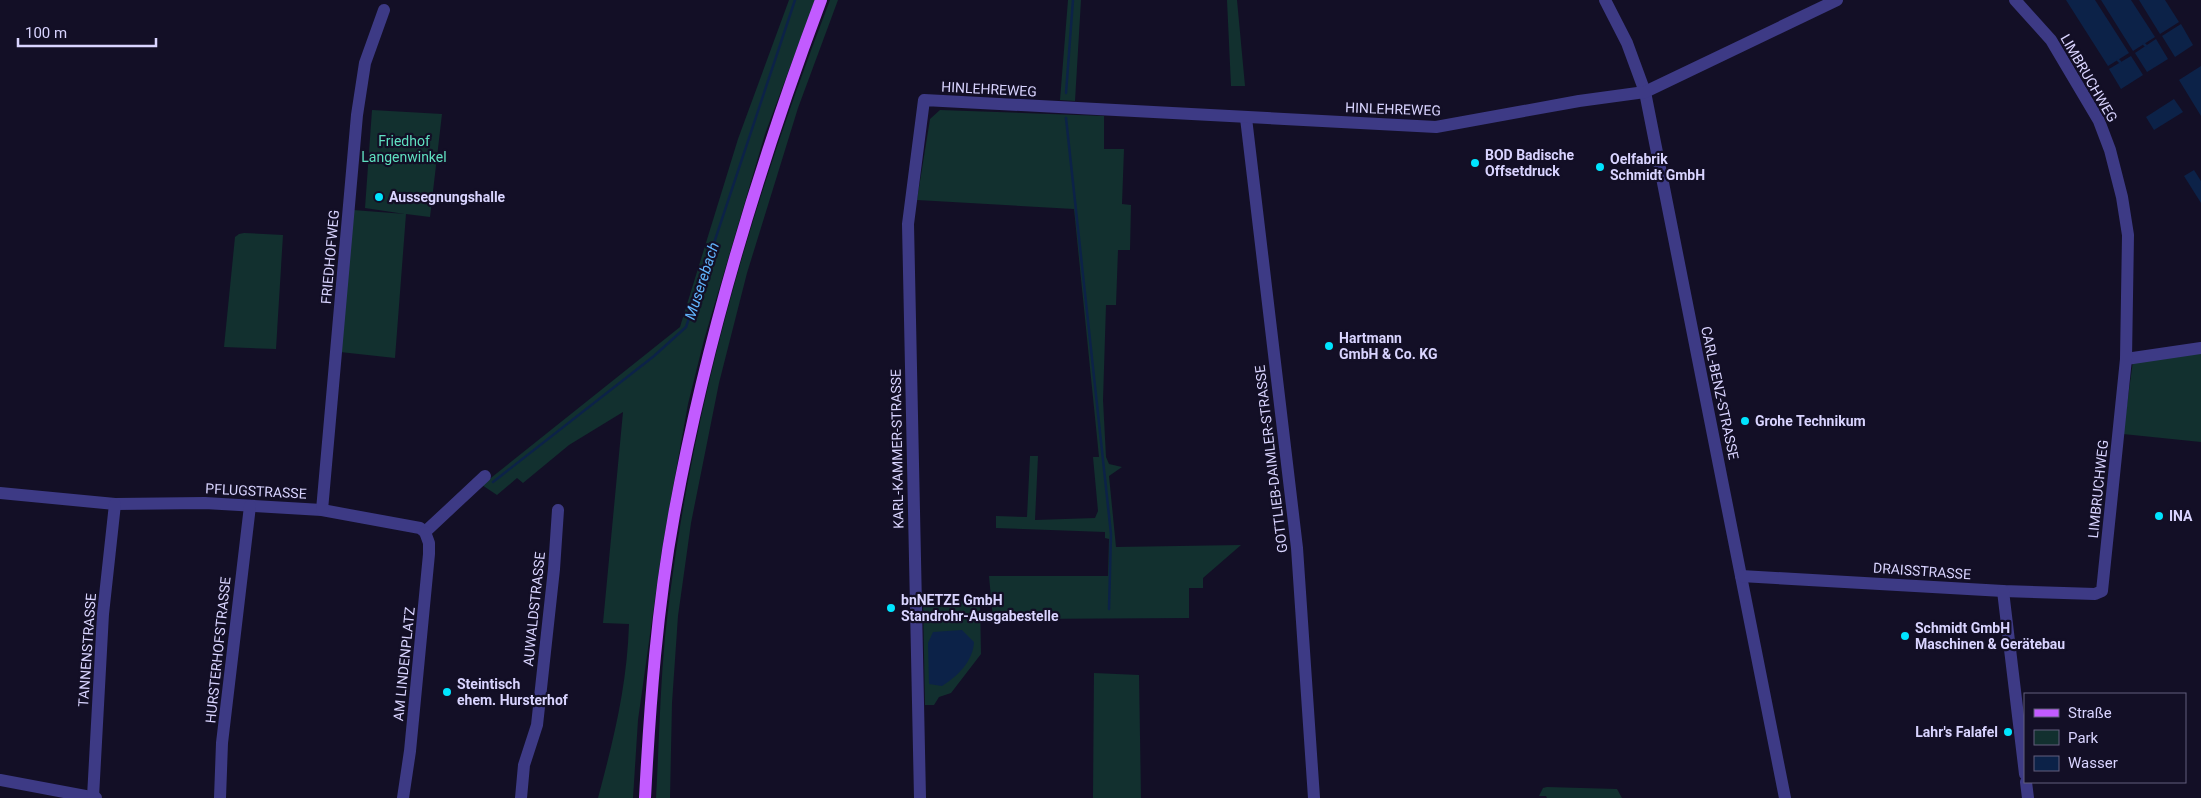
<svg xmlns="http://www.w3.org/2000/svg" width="2201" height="798" font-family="Roboto,sans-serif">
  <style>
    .green { fill: #12302f }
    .water { fill: #0c2248 }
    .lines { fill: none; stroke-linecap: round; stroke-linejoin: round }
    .stream { stroke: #0c2248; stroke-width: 2.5 }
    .minor { stroke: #3d3a85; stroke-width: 12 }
    .major { stroke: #c25bff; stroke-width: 12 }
    .poi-dot { fill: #00e5ff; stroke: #130f26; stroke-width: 2 }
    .labels { text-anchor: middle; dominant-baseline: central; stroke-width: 4.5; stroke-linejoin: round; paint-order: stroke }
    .street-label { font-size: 14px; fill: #d9d4ff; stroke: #130f26 }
    .park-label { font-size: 14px; fill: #5fe0c0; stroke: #130f26 }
    .poi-label { font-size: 14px; font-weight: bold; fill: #d9d4ff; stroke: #130f26; text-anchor: start }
    .water-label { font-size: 15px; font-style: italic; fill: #62b6ff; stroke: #130f26 }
  </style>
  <rect width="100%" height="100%" fill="#130f26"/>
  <!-- green -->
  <g class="green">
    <path d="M 789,0 L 815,0 L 765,134 L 704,340 L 688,404 L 662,549 L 638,720 L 633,798 L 598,798 C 614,738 627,686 629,624 L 603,623 L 623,412 L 569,445 L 523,483 L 517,478 L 497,495 L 482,485 L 680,327 L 738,139 Z"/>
    <path d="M 830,0 L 838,0 L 798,108 L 747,273 L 719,383 L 691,523 L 678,616 L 672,703 L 670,798 L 656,798 C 659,745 660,690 665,637 C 688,418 751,205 830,0 Z"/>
    <path d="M 1068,0 L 1081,0 L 1075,101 L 1060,100 Z"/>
    <path d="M 1227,0 L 1237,0 L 1245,86 L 1231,86 Z"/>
    <path d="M 372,110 L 442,114 L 430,217 L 406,214 L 395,358 L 340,352 L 353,210 L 405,214 L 365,208 Z"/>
    <path d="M 940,110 L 1104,116 L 1104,149 L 1124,149 L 1122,204 L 1131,205 L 1130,250 L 1118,250 L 1116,305 L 1106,305 L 1103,400 L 1106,457 L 1109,464 L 1122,467 L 1109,476 L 1116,547 L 1241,545 L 1203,578 L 1203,588 L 1189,588 L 1189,618 L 993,619 L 989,576 L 1108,576 L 1109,539 L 1105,538 L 1105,532 L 996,528 L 996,516 L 1027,517 L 1030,456 L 1038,456 L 1035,520 L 1095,518 L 1098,511 L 1093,457 L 1099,457 L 1074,209 L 917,200 L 930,119 Z"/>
    <path d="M 244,233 L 283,235 L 276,349 L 224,347 L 235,237 L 239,234 Z"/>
    <path d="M 2201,351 L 2201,442 L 2123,434 L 2133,361 Z"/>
    <path d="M 980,601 L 981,654 L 951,693 L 939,697 L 934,705 L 925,705 L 923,602 Z"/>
    <path d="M 1094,673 L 1139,675 L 1141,798 L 1093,798 Z"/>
    <path d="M 1547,787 L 1617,789 L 1622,798 L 1547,798 L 1546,796 L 1539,796 L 1543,788 Z"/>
  </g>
  <!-- water -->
  <g class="water">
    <path d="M 2066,0 L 2095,0 L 2129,53 L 2108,66 Z"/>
    <path d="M 2101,0 L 2131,0 L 2155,37 L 2133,51 Z"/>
    <path d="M 2139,0 L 2165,0 L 2179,22 L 2160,34 Z"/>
    <path d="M 2181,24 L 2193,45 L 2175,57 L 2162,36 Z"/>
    <path d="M 2156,39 L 2168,59 L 2147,72 L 2135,53 Z"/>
    <path d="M 2131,56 L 2143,75 L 2121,89 L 2109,69 Z"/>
    <path d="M 2201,66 L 2201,116 L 2179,80 Z"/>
    <path d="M 2174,99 L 2183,112 L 2154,130 L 2146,117 Z"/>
    <path d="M 2194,170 L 2201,181 L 2201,203 L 2184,176 Z"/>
    <path d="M 962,630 L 974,642 C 973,661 958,676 942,686 L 929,684 L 928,643 L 933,632 Z"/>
  </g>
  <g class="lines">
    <!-- stream -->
    <g class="stream">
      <path d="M 2144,44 L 2146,46"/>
      <path d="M 2118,60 L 2120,62"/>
      <path d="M 1066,93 L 1073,0"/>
      <path d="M 1066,118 L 1111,534 L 1109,609"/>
      <path d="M 493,482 L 654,356 L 686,327 L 795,0"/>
    </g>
    <!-- minor -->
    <g class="minor">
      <path d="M 1605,0 L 1627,43 L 1645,92 L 1785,798"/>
      <path d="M 1246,118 L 1297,548 L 1314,798"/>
      <path d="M 2126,359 L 2201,348"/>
      <path d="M 0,493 L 115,504 L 205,503 L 322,510 L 420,528 L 425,532"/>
      <path d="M 322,510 L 357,115 L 365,63 L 384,10"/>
      <path d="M 425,532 L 485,476"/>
      <path d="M 1741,576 L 2003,591 L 2095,594 L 2102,591 L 2126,359 L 2128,235 L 2122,197 L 2110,150 L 2099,121 L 2051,40 L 2015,0"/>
      <path d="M 2003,591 L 2025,774"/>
      <path d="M 0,780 L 96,798"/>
      <path d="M 2026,782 L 2028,798"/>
      <path d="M 93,797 L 103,614 L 115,504"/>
      <path d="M 220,798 L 222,743 L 250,506"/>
      <path d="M 403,798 L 410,751 L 429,554 L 429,543 L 425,532"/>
      <path d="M 521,798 L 524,765 L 537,725 L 554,569 L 558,510"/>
      <path d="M 920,798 L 908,224 L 924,100 L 1436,127 L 1579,101 L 1645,92 L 1837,0"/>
    </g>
    <!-- major -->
    <path class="major" d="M 645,798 C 650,703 657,608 674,515 C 706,339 758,168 821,0"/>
  </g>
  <!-- markers -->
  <g class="poi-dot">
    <circle cx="1475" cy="163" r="5"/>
    <circle cx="1600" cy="167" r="5"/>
    <circle cx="379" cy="197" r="5"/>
    <circle cx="1329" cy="346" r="5"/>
    <circle cx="1745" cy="421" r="5"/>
    <circle cx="2159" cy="516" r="5"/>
    <circle cx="891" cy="608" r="5"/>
    <circle cx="1905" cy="636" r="5"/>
    <circle cx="447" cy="692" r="5"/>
    <circle cx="2008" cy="732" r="5"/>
  </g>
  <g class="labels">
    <!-- street labels -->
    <g class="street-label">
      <text transform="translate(2089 78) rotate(60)">LIMBRUCHWEG</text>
      <text transform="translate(989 89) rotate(3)">HINLEHREWEG</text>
      <text transform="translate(1393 109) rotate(2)">HINLEHREWEG</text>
      <text transform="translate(330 257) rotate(-85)">FRIEDHOFWEG</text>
      <text transform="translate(1720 393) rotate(78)">CARL-BENZ-STRASSE</text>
      <text transform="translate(897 449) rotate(-91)">KARL-KAMMER-STRASSE</text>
      <text transform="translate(1271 459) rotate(-97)">GOTTLIEB-DAIMLER-STRASSE</text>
      <text transform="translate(2098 489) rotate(-84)">LIMBRUCHWEG</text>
      <text transform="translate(256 491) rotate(3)">PFLUGSTRASSE</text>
      <text transform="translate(1922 571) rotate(4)">DRAISSTRASSE</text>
      <text transform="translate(534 609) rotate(-84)">AUWALDSTRASSE</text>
      <text transform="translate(87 650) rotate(-86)">TANNENSTRASSE</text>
      <text transform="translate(218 650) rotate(-84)">HURSTERHOFSTRASSE</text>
      <text transform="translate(404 664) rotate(-84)">AM LINDENPLATZ</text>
    </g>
    <!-- park labels -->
    <g class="park-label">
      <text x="404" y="141">Friedhof<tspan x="404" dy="16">Langenwinkel</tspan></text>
    </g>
    <!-- poi labels -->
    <g class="poi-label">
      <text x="1485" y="155">BOD Badische<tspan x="1485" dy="16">Offsetdruck</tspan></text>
      <text x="1610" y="159">Oelfabrik<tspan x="1610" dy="16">Schmidt GmbH</tspan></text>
      <text x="389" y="197">Aussegnungshalle</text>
      <text x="1339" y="338">Hartmann<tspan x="1339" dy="16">GmbH &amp; Co. KG</tspan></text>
      <text x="1755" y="421">Grohe Technikum</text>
      <text x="2169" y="516">INA</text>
      <text x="901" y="600">bnNETZE GmbH<tspan x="901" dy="16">Standrohr-Ausgabestelle</tspan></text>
      <text x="1915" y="628">Schmidt GmbH<tspan x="1915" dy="16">Maschinen &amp; Gerätebau</tspan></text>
      <text x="457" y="684">Steintisch<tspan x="457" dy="16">ehem. Hursterhof</tspan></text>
      <text x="1998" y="732" text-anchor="end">Lahr's Falafel</text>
    </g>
    <!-- water labels -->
    <g class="water-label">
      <text transform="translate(702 281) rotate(-72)">Muserebach</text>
    </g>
  </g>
  <!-- legend -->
  <rect x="2024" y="693" width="162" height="90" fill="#130f26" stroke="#625e7d"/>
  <rect x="2034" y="709" width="25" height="8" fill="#c25bff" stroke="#625e7d"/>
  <text x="2068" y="718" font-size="15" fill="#d9d4ff">Straße</text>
  <rect x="2034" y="730" width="25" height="15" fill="#12302f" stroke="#625e7d"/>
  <text x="2068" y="743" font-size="15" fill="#d9d4ff">Park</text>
  <rect x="2034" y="756" width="25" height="15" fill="#0c2248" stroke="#625e7d"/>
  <text x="2068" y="768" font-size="15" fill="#d9d4ff">Wasser</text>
  <!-- scale -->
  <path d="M18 38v8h138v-8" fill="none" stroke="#d9d4ff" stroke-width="2.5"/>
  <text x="25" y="38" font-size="15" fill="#d9d4ff" stroke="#130f26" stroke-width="4" paint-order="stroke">100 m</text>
</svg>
